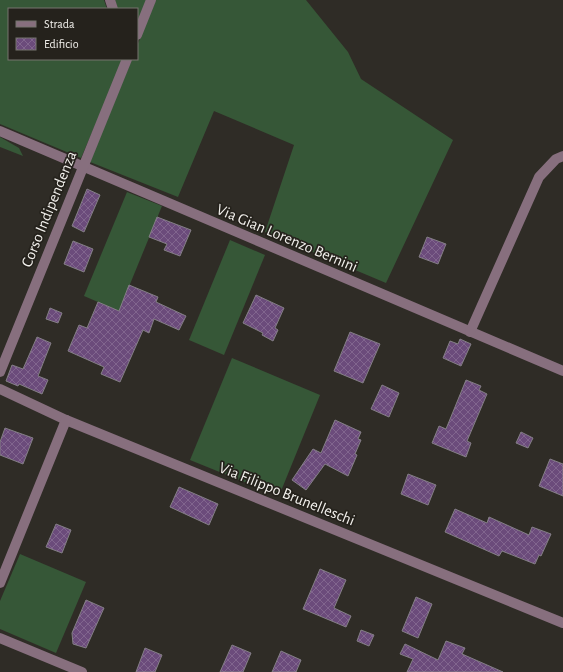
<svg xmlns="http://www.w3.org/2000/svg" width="563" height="672" font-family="'Alegreya Sans',sans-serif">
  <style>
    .grass { fill: #365737 }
    .building { fill: url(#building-cross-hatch); stroke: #847f86 }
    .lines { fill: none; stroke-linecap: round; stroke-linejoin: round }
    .minor { stroke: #876f7e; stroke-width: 10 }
    .labels { text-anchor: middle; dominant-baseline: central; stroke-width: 3.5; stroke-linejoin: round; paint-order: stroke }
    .street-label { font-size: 16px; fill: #f2f0ec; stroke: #25221c }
  </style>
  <defs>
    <pattern id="building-cross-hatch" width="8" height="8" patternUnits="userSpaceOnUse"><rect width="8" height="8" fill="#6b4b7b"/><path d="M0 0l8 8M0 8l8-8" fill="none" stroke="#81658e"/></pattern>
  </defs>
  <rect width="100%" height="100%" fill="#2f2c26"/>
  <!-- grass -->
  <g class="grass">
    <path d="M 0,0 L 104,0 L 107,9 L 9,9 L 9,59 L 121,59 L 121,65 L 81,158 L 0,124 Z"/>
    <path d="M 115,0 L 147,0 L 137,27 L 137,9 L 118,9 Z"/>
    <path d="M 156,0 L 306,0 L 348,52 L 361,79 L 453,140 L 386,283 L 265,232 L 294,145 L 214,111 L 178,197 L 90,162 L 132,59 L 137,59 L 137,46 Z"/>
    <path d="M 0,137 L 19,148 L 23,156 L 0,147 Z"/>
    <path d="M 127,192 L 162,206 L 119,311 L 84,296 Z"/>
    <path d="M 230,240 L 265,255 L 224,355 L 189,340 Z"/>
    <path d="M 232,358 L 320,395 L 279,496 L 190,460 Z"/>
    <path d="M 20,554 L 86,582 L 56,653 L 0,629 L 0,601 Z"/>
  </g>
  <!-- building -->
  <g class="building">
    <path d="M 87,189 L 100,195 L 84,232 L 72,226 Z"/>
    <path d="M 157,217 L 191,230 L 180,256 L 164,250 L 167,244 L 149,237 Z"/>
    <path d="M 427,237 L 446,244 L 438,264 L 419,257 Z"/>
    <path d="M 73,241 L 93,249 L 84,272 L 64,264 Z"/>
    <path d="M 129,285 L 158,297 L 156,302 L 186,316 L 179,330 L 154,319 L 149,333 L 143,330 L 120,382 L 101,374 L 104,367 L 68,351 L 79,325 L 87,328 L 98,302 L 119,311 Z"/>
    <path d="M 256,295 L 284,308 L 275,328 L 278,330 L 273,341 L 262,335 L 263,333 L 243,323 Z"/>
    <path d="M 50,308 L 62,313 L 58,323 L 46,319 Z"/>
    <path d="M 350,332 L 380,344 L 363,383 L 334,371 Z"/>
    <path d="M 37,337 L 51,343 L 38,376 L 48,380 L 42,394 L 19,384 L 18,386 L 6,381 L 12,365 L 23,369 Z"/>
    <path d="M 460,339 L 471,344 L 461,366 L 443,358 L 450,341 L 458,344 Z"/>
    <path d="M 466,380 L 481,386 L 479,390 L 487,394 L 467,441 L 471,443 L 466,457 L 432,443 L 439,426 L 446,429 Z"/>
    <path d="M 382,385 L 399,393 L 389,417 L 371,409 Z"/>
    <path d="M 335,420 L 361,432 L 358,439 L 361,440 L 355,454 L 357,455 L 348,476 L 325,464 L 306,490 L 292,480 L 313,449 L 321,453 Z"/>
    <path d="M 5,428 L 33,438 L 23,464 L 0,455 L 0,442 Z"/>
    <path d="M 521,432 L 533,438 L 528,448 L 516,443 Z"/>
    <path d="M 550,459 L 563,464 L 563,496 L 539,486 Z"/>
    <path d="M 408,474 L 436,485 L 428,505 L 401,494 Z"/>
    <path d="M 179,487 L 218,504 L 209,525 L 170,507 Z"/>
    <path d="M 455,509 L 487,523 L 489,517 L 529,535 L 532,527 L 551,534 L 541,556 L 539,555 L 535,564 L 502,551 L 499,556 L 445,532 Z"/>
    <path d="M 56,524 L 71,530 L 62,553 L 46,547 Z"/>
    <path d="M 320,569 L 346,580 L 334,608 L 351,616 L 346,627 L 303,609 Z"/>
    <path d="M 416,597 L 432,604 L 418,638 L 402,631 Z"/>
    <path d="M 86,600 L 104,608 L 86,648 L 73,644 L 72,633 Z"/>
    <path d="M 361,630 L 374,635 L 369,646 L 357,641 Z"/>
    <path d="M 446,641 L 465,648 L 462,654 L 503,672 L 407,672 L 413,659 L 400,654 L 405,644 L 438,660 Z"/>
    <path d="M 232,645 L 251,653 L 243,672 L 220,672 Z"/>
    <path d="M 145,648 L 162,655 L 155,672 L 136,672 Z"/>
    <path d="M 281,651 L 301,660 L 296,672 L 272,672 Z"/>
  </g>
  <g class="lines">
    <!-- minor -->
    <g class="minor">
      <path d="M 110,0 L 113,9"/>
      <path d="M 137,35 L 151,0"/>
      <path d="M 0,131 L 563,371"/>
      <path d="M 470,332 L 539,177 L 556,159 L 563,156"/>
      <path d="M 0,372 L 127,59"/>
      <path d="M 0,389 L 66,420 L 563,623"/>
      <path d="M 0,583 L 66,420"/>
      <path d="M 0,638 L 82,672"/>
    </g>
  </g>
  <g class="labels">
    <!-- street labels -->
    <g class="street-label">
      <text transform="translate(49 209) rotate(-68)">Corso Indipendenza</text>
      <text transform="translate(287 238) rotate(23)">Via Gian Lorenzo Bernini</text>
      <text transform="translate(287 494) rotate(22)">Via Filippo Brunelleschi</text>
    </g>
  </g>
  <!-- legend -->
  <rect x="8" y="8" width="130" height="52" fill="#25221c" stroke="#77746f"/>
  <rect x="16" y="21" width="20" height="6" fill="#876f7e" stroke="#77746f"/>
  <text x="44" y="28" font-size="12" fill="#f2f0ec">Strada</text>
  <rect x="16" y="38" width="20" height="12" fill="url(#building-cross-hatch)" stroke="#77746f"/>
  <text x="44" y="48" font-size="12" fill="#f2f0ec">Edificio</text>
</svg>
